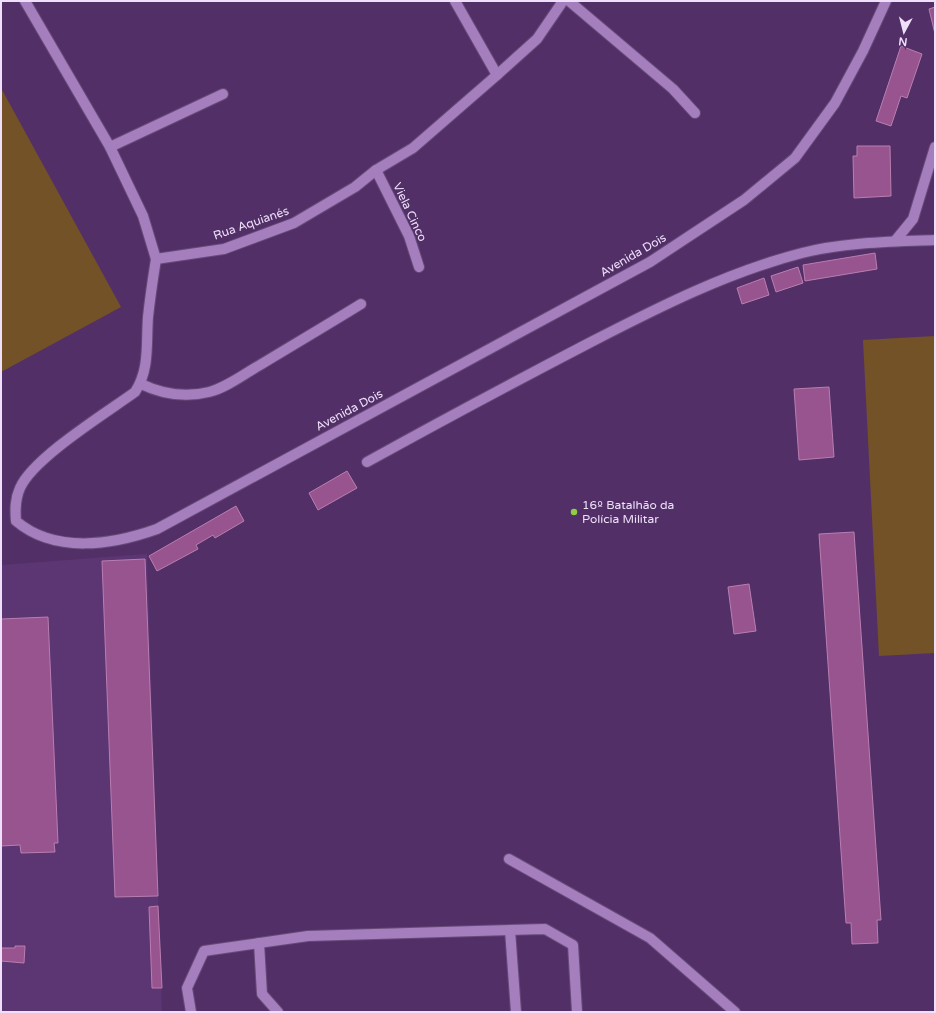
<svg xmlns="http://www.w3.org/2000/svg" width="936" height="1013" font-family="'Varela Round',sans-serif">
  <style>
    .built { fill: #5c3573 }
    .grass { fill: #735227 }
    .building { fill: #97548f; stroke: #b97eb1 }
    .lines { fill: none; stroke-linecap: round; stroke-linejoin: round }
    .lane-casing { stroke: #674a78; stroke-width: 12 }
    .street-casing { stroke: #674a78; stroke-width: 12 }
    .lane { stroke: #a47ebd; stroke-width: 10 }
    .street { stroke: #a47ebd; stroke-width: 10 }
    .poi-dot { fill: #8dce44; stroke: #523067; stroke-width: 1.5 }
    .labels { text-anchor: middle; dominant-baseline: central; stroke-width: 3.5; stroke-linejoin: round; paint-order: stroke }
    .street-label { font-size: 12px; fill: #efdffa; stroke: #523067 }
    .poi-label { font-size: 12px; fill: #efdffa; stroke: #523067; text-anchor: start }
  </style>
  <rect width="100%" height="100%" fill="#523067"/>
  <!-- built -->
  <path class="built" d="M 147,554 L 162,1012 L 1,1012 L 1,565 Z"/>
  <!-- grass -->
  <g class="grass">
    <path d="M 1,88 L 121,307 L 1,372 Z"/>
    <path d="M 935,336 L 935,653 L 879,656 L 863,340 Z"/>
  </g>
  <!-- building -->
  <g class="building">
    <path d="M 935,7 L 935,34 L 929,9 Z"/>
    <path d="M 901,46 L 922,54 L 907,98 L 901,96 L 891,126 L 876,121 Z"/>
    <path d="M 857,146 L 890,146 L 891,196 L 854,198 L 853,156 L 857,156 Z"/>
    <path d="M 875,253 L 877,269 L 805,281 L 803,265 Z"/>
    <path d="M 798,267 L 803,283 L 776,292 L 771,276 Z"/>
    <path d="M 764,278 L 769,295 L 742,304 L 737,288 Z"/>
    <path d="M 829,387 L 834,457 L 799,460 L 794,389 Z"/>
    <path d="M 347,471 L 357,488 L 318,510 L 309,493 Z"/>
    <path d="M 236,506 L 244,521 L 215,538 L 213,535 L 196,545 L 198,549 L 157,571 L 149,556 Z"/>
    <path d="M 854,532 L 881,920 L 877,920 L 878,943 L 852,944 L 851,923 L 846,923 L 819,534 Z"/>
    <path d="M 145,559 L 158,896 L 115,897 L 102,561 Z"/>
    <path d="M 749,584 L 756,631 L 734,634 L 728,587 Z"/>
    <path d="M 48,617 L 58,843 L 54,843 L 55,852 L 21,853 L 20,845 L 1,846 L 1,619 Z"/>
    <path d="M 158,906 L 162,988 L 152,988 L 149,907 Z"/>
    <path d="M 15,946 L 25,946 L 24,963 L 1,961 L 1,948 L 15,948 Z"/>
  </g>
  <g class="lines">
    <defs>
      <g id="lane">
        <path d="M 25,1 L 110,147 L 143,216 L 156,259 L 224,249 L 294,223 L 355,187 L 376,170 L 413,148 L 497,75 L 537,39 L 563,1"/>
        <path d="M 455,1 L 497,75"/>
        <path d="M 569,1 L 673,89 L 695,113"/>
        <path d="M 110,147 L 223,94"/>
        <path d="M 376,170 L 409,236 L 419,267"/>
        <path d="M 895,241 L 913,219 L 935,147"/>
        <path d="M 141,384 C 162,394 185,398 209,392 C 226,388 244,374 260,365 C 293,345 327,325 361,304"/>
        <path d="M 367,462 C 441,421 516,381 591,342 C 659,307 728,272 802,253 C 845,242 891,242 935,240"/>
        <path d="M 509,859 L 650,938 L 735,1012"/>
        <path d="M 510,930 L 516,1012"/>
        <path d="M 259,943 L 262,994 L 278,1012"/>
        <path d="M 191,1012 L 187,988 L 204,951 L 308,936 L 545,929 L 573,945 L 577,1012"/>
      </g>
      <path id="street" d="M 156,259 C 153,278 150,298 148,317 C 146,344 150,369 135,392 C 106,413 33,458 20,488 C 15,499 15,509 16,521 C 55,554 112,545 157,529 L 650,262 L 744,200 L 795,158 L 835,103 L 863,51 L 886,1"/>
    </defs>
    <!-- lane casing -->
    <use href="#lane" class="lane-casing"/>
    <!-- street casing -->
    <use href="#street" class="street-casing"/>
    <!-- lane -->
    <use href="#lane" class="lane"/>
    <!-- street -->
    <use href="#street" class="street"/>
  </g>
  <!-- markers -->
  <circle class="poi-dot" cx="574" cy="512" r="4"/>
  <g class="labels">
    <!-- street labels -->
    <g class="street-label">
      <text transform="translate(410 212) rotate(65)">Viela Cinco</text>
      <text transform="translate(251 223) rotate(-19)">Rua Aquianés</text>
      <text transform="translate(633 255) rotate(-30)">Avenida Dois</text>
      <text transform="translate(349 410) rotate(-28)">Avenida Dois</text>
    </g>
    <!-- poi labels -->
    <g class="poi-label">
      <text x="582" y="505">16º Batalhão da<tspan x="582" dy="14">Polícia Militar</tspan></text>
    </g>
  </g>
  <!-- border -->
  <rect width="936" height="1013" fill="none" stroke="#efdffa" stroke-width="4"/>
  <!-- north arrow -->
  <g transform="translate(904 32) rotate(187)" stroke="#523067" stroke-width="3" paint-order="stroke">
  <path d="M0-3L7 15L0 10L-7 15Z" fill="#efdffa"/>
  <text y="-6" font-size="11" font-weight="bold" text-anchor="middle" fill="#efdffa">N</text>
  </g>
</svg>
